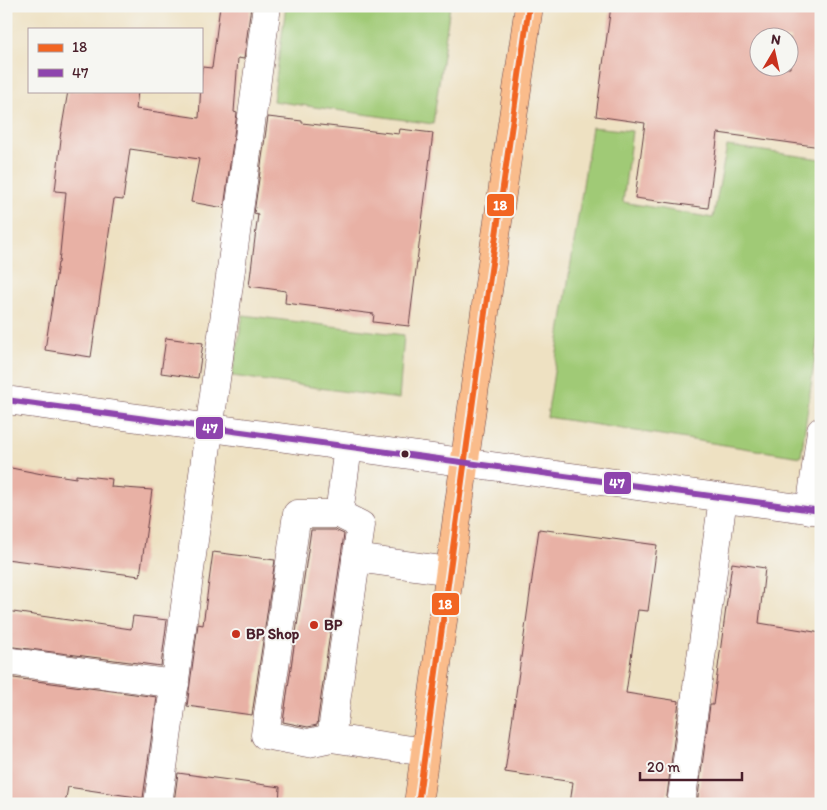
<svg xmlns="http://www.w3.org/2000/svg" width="827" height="810" font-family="Itim,sans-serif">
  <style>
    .green { fill: #a0ca76; stroke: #757450 }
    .building { fill: #e8b1a5; fill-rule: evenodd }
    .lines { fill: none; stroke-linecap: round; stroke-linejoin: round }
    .minor-casing { stroke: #633c42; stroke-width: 29 }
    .major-casing { stroke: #633c42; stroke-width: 29 }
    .minor { stroke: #fff; stroke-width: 28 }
    .major { stroke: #fabc8b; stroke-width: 28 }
    .bus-1-casing { stroke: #f6f6f2; stroke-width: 10 }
    .bus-2-casing { stroke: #f6f6f2; stroke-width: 10 }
    .bus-1 { stroke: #f26522; stroke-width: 6 }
    .bus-2 { stroke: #8e44ad; stroke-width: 6 }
    .bus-dot { fill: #4a1f2b; stroke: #f6f6f2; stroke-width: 2 }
    .poi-dot { fill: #c8321e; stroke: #f6f6f2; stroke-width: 2 }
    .labels { text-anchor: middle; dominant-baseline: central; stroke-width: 4; stroke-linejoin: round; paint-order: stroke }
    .poi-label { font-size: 15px; font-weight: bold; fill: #4a1f2b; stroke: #f6f6f2; text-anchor: start }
    .line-badge { stroke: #f6f6f2; stroke-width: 2 }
    .badge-label { font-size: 14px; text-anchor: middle; font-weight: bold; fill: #fff }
  </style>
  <rect width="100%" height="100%" fill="#f6f6f2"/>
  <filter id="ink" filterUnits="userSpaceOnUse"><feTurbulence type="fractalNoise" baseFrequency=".02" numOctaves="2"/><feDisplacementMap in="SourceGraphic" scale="10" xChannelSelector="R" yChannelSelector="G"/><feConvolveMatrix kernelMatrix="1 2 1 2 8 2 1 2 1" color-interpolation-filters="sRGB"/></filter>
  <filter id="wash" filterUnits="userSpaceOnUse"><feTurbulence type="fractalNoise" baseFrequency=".0096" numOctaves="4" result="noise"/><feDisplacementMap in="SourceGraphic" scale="20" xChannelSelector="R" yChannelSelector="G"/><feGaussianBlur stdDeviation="1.12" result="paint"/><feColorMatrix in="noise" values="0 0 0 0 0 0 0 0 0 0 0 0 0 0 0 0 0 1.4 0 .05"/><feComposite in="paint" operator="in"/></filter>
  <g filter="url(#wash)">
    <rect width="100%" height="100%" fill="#eee1c2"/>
    <!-- green -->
    <g class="green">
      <path d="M 286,6 L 450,6 L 433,124 L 273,101 Z"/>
      <path d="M 592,127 L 632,131 L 623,202 L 713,218 L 727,146 L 821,159 L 821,313 L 801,457 L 547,417 Z"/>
      <path d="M 243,315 L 404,335 L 399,399 L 232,376 Z"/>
    </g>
    <g id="blocks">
      <!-- building -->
      <g class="building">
        <path d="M 220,6 L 251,6 L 244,59 L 238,58 L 234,112 L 237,113 L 224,208 L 191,202 L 199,159 L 130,149 L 123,200 L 114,199 L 91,357 L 45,350 L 58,263 L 59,263 L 66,192 L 55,191 L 61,139 L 60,138 L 68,91 L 138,91 L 136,109 L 199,118 L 202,67 L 212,68 Z"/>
        <path d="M 611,6 L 821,6 L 821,147 L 718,133 L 708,208 L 635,198 L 645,123 L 596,116 ZM 760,38 L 790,38 L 790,68 L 760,68 Z"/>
        <path d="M 268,117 L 302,121 L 302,123 L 399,134 L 400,129 L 433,133 L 409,326 L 373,322 L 374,314 L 285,303 L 286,291 L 249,286 L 258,214 L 254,213 Z"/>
        <path d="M 166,338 L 203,343 L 198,378 L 161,373 Z"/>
        <path d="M 6,467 L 42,474 L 43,473 L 76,478 L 76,475 L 112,479 L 111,487 L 152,490 L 140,576 L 6,559 Z"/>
        <path d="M 539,529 L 657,545 L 648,611 L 638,610 L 626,693 L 679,701 L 666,804 L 570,804 L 573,782 L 505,772 Z"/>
        <path d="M 311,530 L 335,530 L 344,534 L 317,725 L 308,727 L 283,722 Z"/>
        <path d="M 213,552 L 275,560 L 252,715 L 187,706 L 198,624 L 203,625 Z"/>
        <path d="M 732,563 L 765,568 L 759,623 L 821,633 L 821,804 L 697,804 L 710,705 L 713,705 Z"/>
        <path d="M 6,611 L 131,629 L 133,616 L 167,620 L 161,666 L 6,646 Z"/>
        <path d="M 6,677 L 157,697 L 143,798 L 68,787 L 65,804 L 6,804 Z"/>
        <path d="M 178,773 L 280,787 L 279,804 L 187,804 L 174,802 Z"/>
      </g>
    </g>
  </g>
  <g filter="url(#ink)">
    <use href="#blocks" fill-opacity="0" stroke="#633c42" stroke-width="1"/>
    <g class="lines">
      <defs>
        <g id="minor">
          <path d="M 6,400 L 821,511"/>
          <path d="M 348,447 L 339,514 L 361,525 L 331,738 L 425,752"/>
          <path d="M 810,510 L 821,431"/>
          <path d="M 356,558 L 450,571"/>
          <path d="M 6,661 L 175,684"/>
          <path d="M 331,738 L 308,743 L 265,735 L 297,514 L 339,514"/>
          <path d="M 158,804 L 267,6"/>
          <path d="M 681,804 L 723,498"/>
        </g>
        <path id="major" d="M 418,804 L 486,305 L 529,6"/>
      </defs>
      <!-- minor casing -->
      <use href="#minor" class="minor-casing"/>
      <!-- major casing -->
      <use href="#major" class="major-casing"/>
      <!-- minor -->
      <use href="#minor" class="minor"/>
      <!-- major -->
      <use href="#major" class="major"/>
      <defs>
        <path id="bus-1" d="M 418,804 L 486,305 L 529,6"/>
        <path id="bus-2" d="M 6,400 L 821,511"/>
      </defs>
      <!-- bus-1 casing -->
      <use href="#bus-1" class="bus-1-casing"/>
      <!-- bus-2 casing -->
      <use href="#bus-2" class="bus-2-casing"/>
      <!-- bus-1 -->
      <use href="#bus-1" class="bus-1"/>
      <!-- bus-2 -->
      <use href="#bus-2" class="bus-2"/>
    </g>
  </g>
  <!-- markers -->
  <circle class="bus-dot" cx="405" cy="454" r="4.5"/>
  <g class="poi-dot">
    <circle cx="314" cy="625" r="5"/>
    <circle cx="236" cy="634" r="5"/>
  </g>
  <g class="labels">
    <!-- poi labels -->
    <g class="poi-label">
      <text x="324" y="625">BP</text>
      <text x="246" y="634">BP Shop</text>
    </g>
  </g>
  <g class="line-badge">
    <rect x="486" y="193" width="29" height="24" rx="5" fill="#f26522"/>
    <rect x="195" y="416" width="29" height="24" rx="5" fill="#8e44ad"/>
    <rect x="603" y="471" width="29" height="24" rx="5" fill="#8e44ad"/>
    <rect x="431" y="592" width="29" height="24" rx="5" fill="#f26522"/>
  </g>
  <g class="badge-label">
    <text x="500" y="210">18</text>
    <text x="210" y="433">47</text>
    <text x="617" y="488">47</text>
    <text x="445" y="609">18</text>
  </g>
  <!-- margin -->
  <rect width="827" height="810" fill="none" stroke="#f6f6f2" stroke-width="25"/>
  <!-- legend -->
  <rect x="28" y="28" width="175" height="65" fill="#f6f6f2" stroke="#b1a0a2"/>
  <rect x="38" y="44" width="25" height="8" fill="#f26522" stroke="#b1a0a2"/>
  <text x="72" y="52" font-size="15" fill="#4a1f2b">18</text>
  <rect x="38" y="69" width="25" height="8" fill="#8e44ad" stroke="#b1a0a2"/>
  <text x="72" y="78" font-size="15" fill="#4a1f2b">47</text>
  <!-- north arrow -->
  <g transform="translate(774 52) rotate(9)"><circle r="24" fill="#f6f6f2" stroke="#b1a0a2"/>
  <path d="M0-4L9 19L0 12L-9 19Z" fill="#c8321e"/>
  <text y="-8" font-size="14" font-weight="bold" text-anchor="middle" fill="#4a1f2b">N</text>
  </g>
  <!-- scale -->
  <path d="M640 772v8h102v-8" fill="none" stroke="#4a1f2b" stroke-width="2.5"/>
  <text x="647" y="772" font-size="15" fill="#4a1f2b" stroke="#f6f6f2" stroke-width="4" paint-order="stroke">20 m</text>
</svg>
